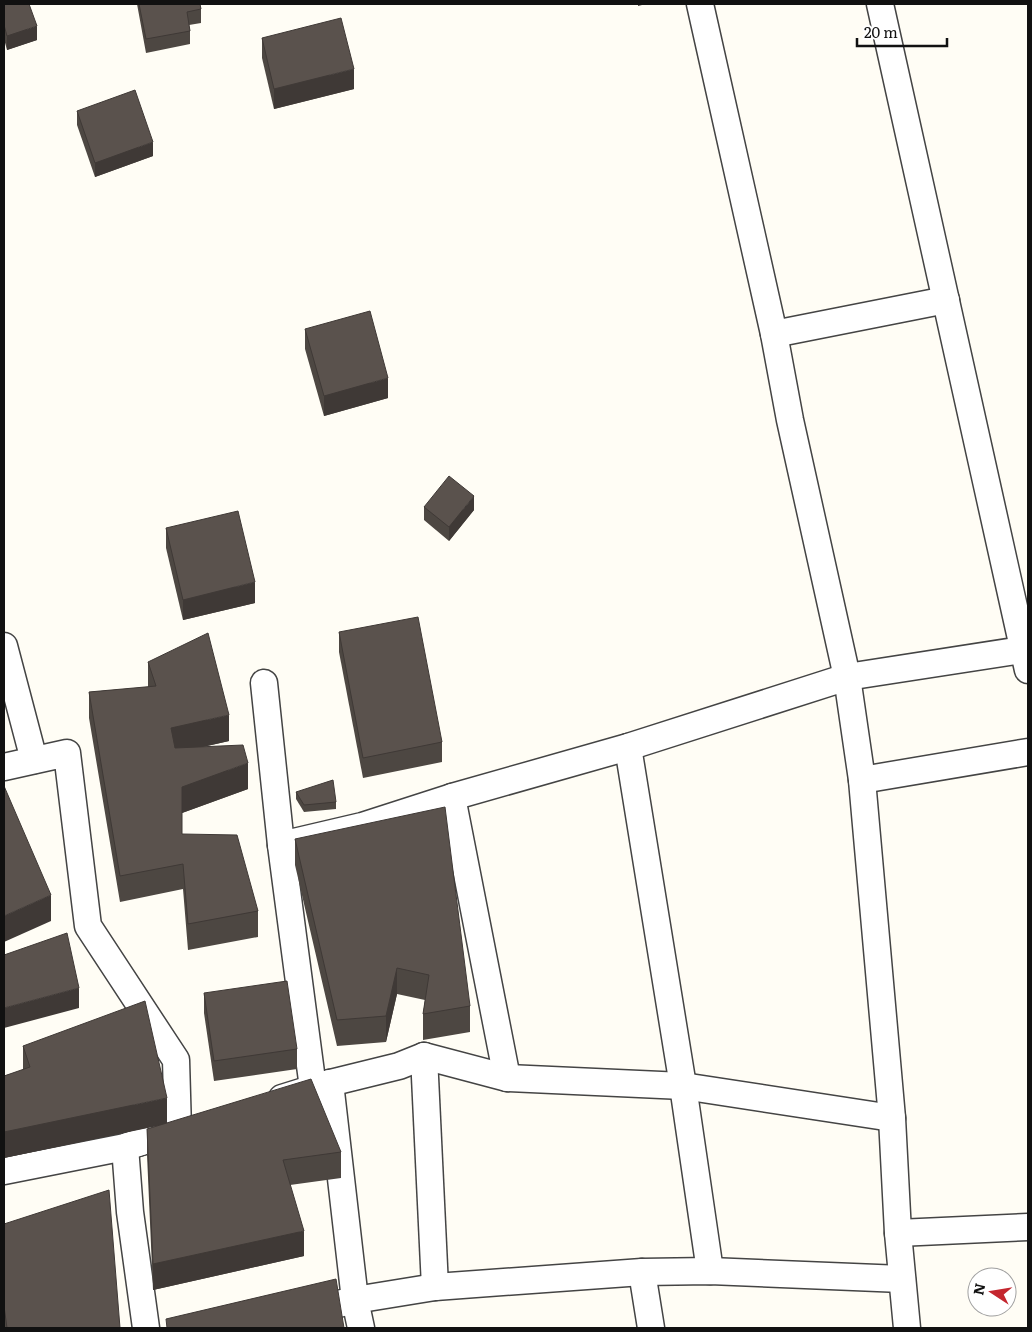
<svg xmlns="http://www.w3.org/2000/svg" width="1032" height="1332" font-family="Literata,serif">
  <style>
    .lines { fill: none; stroke-linecap: round; stroke-linejoin: round }
    .street-casing { stroke: #444; stroke-width: 29 }
    .street { stroke: #fff; stroke-width: 26 }
    .wall { fill: #4d4742 }
    .shaded-wall { fill: #3f3936 }
    .building { fill: #5a524d; stroke: #3f3936 }
  </style>
  <rect width="100%" height="100%" fill="#fffdf5"/>
  <g class="lines">
    <defs>
      <g id="street">
        <path d="M 700,4 L 774,334 L 790,420 L 847,677 L 862,780 L 892,1118 L 898,1233 L 907,1328"/>
        <path d="M 880,4 L 1028,670"/>
        <path d="M 774,334 L 946,300"/>
        <path d="M 4,646 L 34,760"/>
        <path d="M 264,683 L 281,845 L 313,1088"/>
        <path d="M 628,747 L 683,1086 L 710,1271"/>
        <path d="M 4,767 L 67,753 L 88,926 L 176,1060 L 178,1130 L 125,1147 L 130,1212 L 146,1328"/>
        <path d="M 862,780 L 1028,752"/>
        <path d="M 452,797 L 507,1078"/>
        <path d="M 281,845 L 362,826 L 452,797 L 628,747 L 847,677 L 1028,649"/>
        <path d="M 424,1056 L 435,1287"/>
        <path d="M 330,1083 L 355,1300 L 361,1328"/>
        <path d="M 282,1098 L 330,1083 L 399,1066 L 424,1056 L 507,1078 L 683,1086 L 892,1118"/>
        <path d="M 4,1171 L 125,1147 L 180,1130"/>
        <path d="M 898,1233 L 1028,1227"/>
        <path d="M 642,1272 L 651,1328"/>
        <path d="M 237,1328 L 355,1300 L 435,1287 L 642,1272 L 710,1271 L 902,1279"/>
      </g>
    </defs>
    <!-- street casing -->
    <use href="#street" class="street-casing"/>
    <!-- street -->
    <use href="#street" class="street"/>
  </g>
  <!-- wall -->
  <g class="wall">
    <path d="M 4,4 L 37,40 L 7,50 L 4,39 Z"/>
    <path d="M 137,4 L 200,4 L 201,9 L 201,23 L 189,25 L 190,31 L 190,44 L 146,53 Z"/>
    <path d="M 262,38 L 354,89 L 274,109 L 262,58 Z"/>
    <path d="M 77,111 L 153,156 L 95,177 L 77,125 Z"/>
    <path d="M 305,329 L 388,398 L 324,416 L 305,349 Z"/>
    <path d="M 424,507 L 474,510 L 449,541 L 424,520 Z"/>
    <path d="M 166,528 L 255,603 L 183,620 L 166,548 Z"/>
    <path d="M 339,632 L 442,742 L 442,762 L 363,778 L 339,652 Z"/>
    <path d="M 148,662 L 229,741 L 203,747 L 248,789 L 182,813 L 182,834 L 258,911 L 258,937 L 188,950 L 183,889 L 120,902 L 89,718 L 89,692 L 148,687 Z"/>
    <path d="M 296,792 L 336,802 L 336,809 L 304,812 L 296,799 Z"/>
    <path d="M 295,839 L 470,1006 L 470,1032 L 423,1040 L 423,1014 L 425,1000 L 397,994 L 386,1042 L 337,1046 L 295,865 Z"/>
    <path d="M 204,993 L 297,1049 L 297,1069 L 214,1081 L 204,1013 Z"/>
    <path d="M 23,1046 L 167,1123 L 341,1152 L 341,1178 L 290,1185 L 304,1256 L 153,1290 L 147,1155 L 147,1129 L 160,1125 L 4,1158 L 4,1076 L 23,1070 Z"/>
    <path d="M 4,1224 L 120,1328 L 4,1328 Z"/>
  </g>
  <!-- shaded-wall -->
  <g class="shaded-wall">
    <path d="M 638,4 L 646,4 L 638,6 Z"/>
    <path d="M 37,26 L 37,40 L 7,50 L 7,36 Z"/>
    <path d="M 354,69 L 354,89 L 274,109 L 274,89 Z"/>
    <path d="M 153,142 L 153,156 L 95,177 L 95,163 Z"/>
    <path d="M 388,378 L 388,398 L 324,416 L 324,396 Z"/>
    <path d="M 474,496 L 474,510 L 449,541 L 449,527 Z"/>
    <path d="M 255,582 L 255,603 L 183,620 L 183,600 Z"/>
    <path d="M 229,715 L 229,741 L 171,754 L 171,728 Z"/>
    <path d="M 248,763 L 248,789 L 182,813 L 182,787 Z"/>
    <path d="M 51,895 L 51,921 L 4,942 L 4,916 Z"/>
    <path d="M 397,968 L 397,994 L 386,1042 L 386,1016 Z"/>
    <path d="M 79,988 L 79,1008 L 4,1028 L 4,1008 Z"/>
    <path d="M 167,1098 L 167,1124 L 4,1158 L 4,1132 Z"/>
    <path d="M 304,1231 L 304,1256 L 153,1290 L 153,1264 Z"/>
  </g>
  <!-- building -->
  <g class="building">
    <path d="M 4,4 L 29,4 L 37,26 L 7,36 L 4,25 Z"/>
    <path d="M 139,4 L 200,4 L 201,9 L 187,12 L 190,31 L 146,39 Z"/>
    <path d="M 341,18 L 354,69 L 274,89 L 262,38 Z"/>
    <path d="M 135,90 L 153,142 L 95,163 L 77,111 Z"/>
    <path d="M 370,311 L 388,378 L 324,396 L 305,329 Z"/>
    <path d="M 449,476 L 474,496 L 449,527 L 424,507 Z"/>
    <path d="M 238,511 L 255,582 L 183,600 L 166,528 Z"/>
    <path d="M 418,617 L 442,742 L 363,758 L 339,632 Z"/>
    <path d="M 208,633 L 229,715 L 171,728 L 175,748 L 243,745 L 248,763 L 182,787 L 182,834 L 237,835 L 258,911 L 188,924 L 183,864 L 120,876 L 89,692 L 156,686 L 148,662 Z"/>
    <path d="M 333,780 L 336,802 L 304,805 L 296,792 Z"/>
    <path d="M 4,786 L 51,895 L 4,916 Z"/>
    <path d="M 445,807 L 470,1006 L 423,1014 L 429,975 L 397,968 L 386,1016 L 337,1020 L 295,839 Z"/>
    <path d="M 67,933 L 79,988 L 4,1008 L 4,955 Z"/>
    <path d="M 287,981 L 297,1049 L 214,1061 L 204,993 Z"/>
    <path d="M 145,1001 L 167,1098 L 4,1132 L 4,1076 L 30,1067 L 23,1046 Z"/>
    <path d="M 311,1079 L 341,1152 L 283,1160 L 304,1231 L 153,1264 L 147,1129 Z"/>
    <path d="M 109,1190 L 120,1328 L 7,1328 L 4,1306 L 4,1224 Z"/>
    <path d="M 336,1279 L 344,1328 L 167,1328 L 166,1319 Z"/>
  </g>
  <!-- border -->
  <rect width="1032" height="1332" fill="none" stroke="#111111" stroke-width="10"/>
  <!-- north arrow -->
  <g transform="translate(992 1292) rotate(282)"><circle r="24" fill="#ffffff" stroke="#a0a0a0"/>
  <path d="M0-4L9 19L0 12L-9 19Z" fill="#c4262e"/>
  <text y="-8" font-size="14" font-weight="bold" text-anchor="middle" fill="#111111">N</text>
  </g>
  <!-- scale -->
  <path d="M857 38v8h90v-8" fill="none" stroke="#111111" stroke-width="2.5"/>
  <text x="864" y="38" font-size="15" fill="#111111" stroke="#ffffff" stroke-width="4" paint-order="stroke">20 m</text>
</svg>
